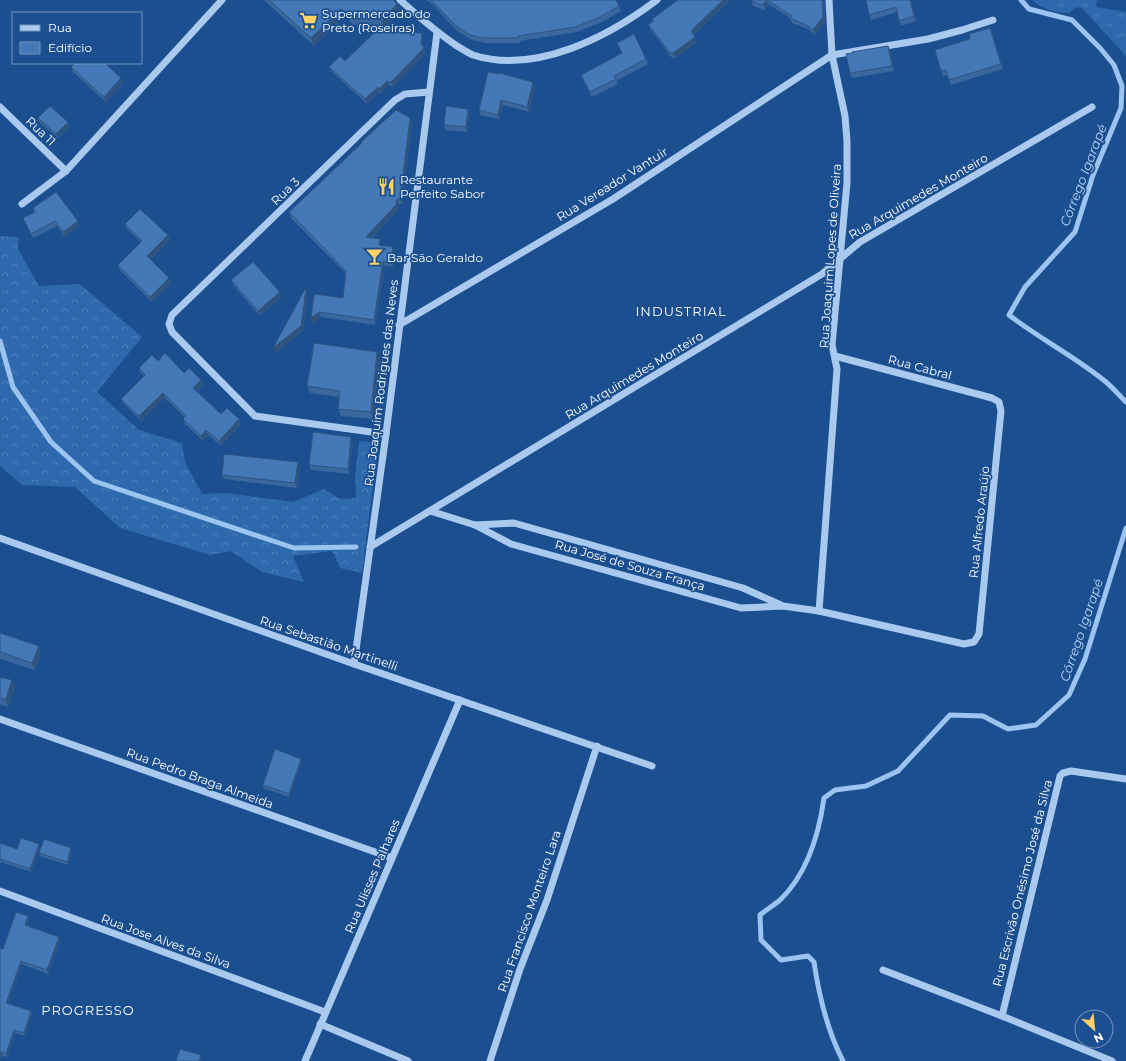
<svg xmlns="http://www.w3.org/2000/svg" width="1126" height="1061" font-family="Montserrat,sans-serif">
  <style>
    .grass { fill: url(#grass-tufts) }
    .forest { fill: url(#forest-crowns) }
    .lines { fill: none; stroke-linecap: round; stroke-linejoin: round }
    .stream { stroke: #9cc4f0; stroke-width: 5 }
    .minor { stroke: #a9c9ee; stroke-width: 7 }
    .wall { fill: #3a679d }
    .shaded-wall { fill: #305480 }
    .building { fill: #4478b7; stroke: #305480 }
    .labels { text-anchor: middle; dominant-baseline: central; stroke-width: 3.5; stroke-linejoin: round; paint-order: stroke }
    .poi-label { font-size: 12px; fill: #fff; stroke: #1b4f8f; text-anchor: start }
    .street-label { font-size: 12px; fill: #fff; stroke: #1b4f8f }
    .water-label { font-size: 13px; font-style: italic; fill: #b5d3f5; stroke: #1b4f8f }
    .neighbourhood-label { font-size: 13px; letter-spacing: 1px; fill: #fff; stroke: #1b4f8f }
  </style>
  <defs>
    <pattern id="grass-tufts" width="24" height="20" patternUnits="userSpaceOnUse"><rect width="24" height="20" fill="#2e69ad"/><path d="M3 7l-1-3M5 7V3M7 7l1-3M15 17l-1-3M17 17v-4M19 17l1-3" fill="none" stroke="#4d80b9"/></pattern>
    <pattern id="forest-crowns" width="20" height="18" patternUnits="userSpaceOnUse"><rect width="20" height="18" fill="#2e69ad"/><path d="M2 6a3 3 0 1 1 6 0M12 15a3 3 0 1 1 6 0" fill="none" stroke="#4d80b9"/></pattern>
  </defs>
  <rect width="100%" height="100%" fill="#1b4f8f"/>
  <!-- grass -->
  <path class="grass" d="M 1032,0 L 1097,0 L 1096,7 L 1126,12 L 1126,56 L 1082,8 L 1076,7 L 1069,13 C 1054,13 1043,9 1032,0 Z"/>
  <!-- forest -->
  <path class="forest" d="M 0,236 L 19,237 L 18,249 L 39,286 L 80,284 L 142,337 L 97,392 L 139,430 L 182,443 L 185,462 L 202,494 L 226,493 L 293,502 L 324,489 L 340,499 L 356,498 L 355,476 L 359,441 L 378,443 L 362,573 L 340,568 L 332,551 L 293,556 L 304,582 L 262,572 L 231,551 L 210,555 L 120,528 L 75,487 L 22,485 L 0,466 Z"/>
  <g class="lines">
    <!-- stream -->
    <g class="stream">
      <path d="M 1021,0 L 1029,9 L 1072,20 L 1100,48 L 1114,65 L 1122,86 L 1121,108 L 1093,175 L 1075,232 L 1025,287 L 1009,315 C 1040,339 1076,357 1106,382 C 1113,388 1120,396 1126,402"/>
      <path d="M 0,341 L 13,387 L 51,442 L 94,481 L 294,548 L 356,547"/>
      <path d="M 843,1061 C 827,1030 819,996 814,962 L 808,956 L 781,960 L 761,940 L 760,915 C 766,910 774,905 780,900 C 807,874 819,834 824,798 L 835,790 L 866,786 L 898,771 L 950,715 L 983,716 L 1008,729 L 1036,725 L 1069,695 L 1085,659 L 1126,528"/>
    </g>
    <!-- minor -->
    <g class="minor">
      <path d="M 400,0 C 419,17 436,32 457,46 C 462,49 468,53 473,55 C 535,75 608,37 657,0"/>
      <path d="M 0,107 L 66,171"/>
      <path d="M 22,204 L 66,171 L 222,0"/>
      <path d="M 399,325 L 613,199 L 832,55 L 928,39 L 962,30 L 993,20"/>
      <path d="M 386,434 L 255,416 L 172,332 L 169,324 L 172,315 L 395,100 L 405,94 L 429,92"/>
      <path d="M 430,511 L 475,525 L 511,544 L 741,608 L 783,606 L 819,611 L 964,644 L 974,642 L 979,634 L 1001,411 L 999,402 L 992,398 L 835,356"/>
      <path d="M 475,525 L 514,523 L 743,588 L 781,605"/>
      <path d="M 0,538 L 354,664 L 652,766"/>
      <path d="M 370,547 L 822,274 L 860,242 L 1092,107"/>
      <path d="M 819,611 L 837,369 L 832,345 L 847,183 L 847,141 L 845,116 L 832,55 L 829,0"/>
      <path d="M 354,664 L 386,434 L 437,33"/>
      <path d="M 0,719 L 392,858"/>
      <path d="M 0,891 L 325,1012"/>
      <path d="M 883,970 L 1002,1016 L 1112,1061"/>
      <path d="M 1002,1016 L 1060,776 L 1063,773 L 1071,771 L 1126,779"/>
      <path d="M 320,1024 L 408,1061"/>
      <path d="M 305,1061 L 460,700"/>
      <path d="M 490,1061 L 520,969 L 547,900 L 597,746"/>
    </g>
  </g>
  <!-- wall -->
  <g class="wall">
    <path d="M 264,0 L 393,0 L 397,4 L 400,11 L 385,28 L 354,25 L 344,16 L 314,46 Z"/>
    <path d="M 427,0 L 616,0 L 621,11 L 602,22 L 577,32 L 520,41 L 520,43 L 485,43 L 472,40 L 457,31 L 434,6 Z"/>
    <path d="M 730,0 L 694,35 L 697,42 L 675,58 L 672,58 L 650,29 L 648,24 L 653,22 L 652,19 Z"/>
    <path d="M 751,0 L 824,0 L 825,22 L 815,35 L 808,29 L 792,23 L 790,18 L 768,4 L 765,10 L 753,6 Z"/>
    <path d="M 911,0 L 916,21 L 901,26 L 897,12 L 871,20 L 869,15 Z"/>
    <path d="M 990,28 L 1003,69 L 951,85 L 947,75 L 943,76 L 941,71 L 970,39 Z"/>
    <path d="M 422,33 L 423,38 L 423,47 L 426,53 L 393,87 L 389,85 L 381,94 L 379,92 L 367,104 L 331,71 L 329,67 L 345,61 Z"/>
    <path d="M 617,43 L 646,59 L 648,64 L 616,81 L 618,84 L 592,97 L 583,80 L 581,75 L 622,53 Z"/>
    <path d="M 888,46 L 890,50 L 894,71 L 852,78 L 850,73 L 852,53 Z"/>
    <path d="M 71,67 L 123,83 L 106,102 L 73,72 Z"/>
    <path d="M 488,72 L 535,87 L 529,112 L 503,105 L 499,119 L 480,115 L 479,110 Z"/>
    <path d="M 468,109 L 469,113 L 467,132 L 446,130 L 444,125 Z"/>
    <path d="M 38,118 L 68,122 L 69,127 L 58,138 L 40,123 Z"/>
    <path d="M 410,118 L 412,123 L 402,204 L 399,204 L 398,210 L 372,238 L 380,239 L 381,244 L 381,245 L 393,247 L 395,252 L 393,267 L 385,266 L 375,325 L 321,317 L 313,323 L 314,294 L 343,298 L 346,274 L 291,218 L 289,212 L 361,144 L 361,142 Z"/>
    <path d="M 33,208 L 78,221 L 79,226 L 64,237 L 57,226 L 33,238 L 23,218 L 34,212 Z"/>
    <path d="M 125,224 L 168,235 L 170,240 L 150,260 L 169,278 L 171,283 L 152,302 L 120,270 L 118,265 L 141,242 L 127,229 Z"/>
    <path d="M 231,280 L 282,297 L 260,316 L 233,285 Z"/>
    <path d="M 380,359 L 373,419 L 341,416 L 338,409 L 339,397 L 310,393 L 307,386 Z"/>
    <path d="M 158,361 L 201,380 L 203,385 L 197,391 L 221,414 L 239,419 L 241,424 L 221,446 L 208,435 L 203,441 L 185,424 L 183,419 L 185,418 L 165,398 L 141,421 L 123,403 L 121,399 L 144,376 L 140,373 L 139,368 Z"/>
    <path d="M 353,442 L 349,474 L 311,470 L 309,465 Z"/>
    <path d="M 300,467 L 297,488 L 224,479 L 222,475 Z"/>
    <path d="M 0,633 L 41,653 L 35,670 L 0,659 Z"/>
    <path d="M 0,677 L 15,687 L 8,707 L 0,704 Z"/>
    <path d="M 302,761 L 289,797 L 263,788 L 263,785 Z"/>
    <path d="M 0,843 L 17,849 L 40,847 L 31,872 L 1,862 L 0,864 Z"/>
    <path d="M 72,851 L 68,865 L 40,856 L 39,853 Z"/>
    <path d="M 28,916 L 29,920 L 27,925 L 60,940 L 48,974 L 22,964 L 8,1003 L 31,1011 L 32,1014 L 25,1036 L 15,1033 L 7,1057 L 2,1056 L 0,1061 L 3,949 Z"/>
  </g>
  <!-- shaded-wall -->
  <g class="shaded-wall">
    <path d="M 723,0 L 730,0 L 693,36 L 691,31 Z"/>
    <path d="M 766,0 L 768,4 L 765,10 L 763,5 Z"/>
    <path d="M 822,0 L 824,0 L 825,22 L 815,35 L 813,30 Z"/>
    <path d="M 910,0 L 911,0 L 916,21 L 914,16 Z"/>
    <path d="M 397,4 L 400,11 L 385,28 L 382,20 Z"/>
    <path d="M 341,9 L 344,16 L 314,46 L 311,38 Z"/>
    <path d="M 422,33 L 423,38 L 423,47 L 421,43 Z"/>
    <path d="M 695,37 L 697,42 L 675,58 L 673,53 Z"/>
    <path d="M 888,46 L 890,50 L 894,71 L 892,66 Z"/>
    <path d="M 424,48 L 426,53 L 393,87 L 391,82 Z"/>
    <path d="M 121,78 L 123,83 L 106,102 L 104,97 Z"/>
    <path d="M 387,81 L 389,85 L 381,94 L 379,89 Z"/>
    <path d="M 533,82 L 535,87 L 529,112 L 527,107 Z"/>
    <path d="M 378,87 L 379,92 L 367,104 L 365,99 Z"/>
    <path d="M 501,100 L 503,105 L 499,119 L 498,115 Z"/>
    <path d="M 468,109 L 469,113 L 467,132 L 466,127 Z"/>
    <path d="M 410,118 L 412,123 L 402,204 L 400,199 Z"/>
    <path d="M 68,122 L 69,127 L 58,138 L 56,134 Z"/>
    <path d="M 397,199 L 399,204 L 398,210 L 368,242 L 366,237 Z"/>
    <path d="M 78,221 L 79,226 L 64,237 L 63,232 Z"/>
    <path d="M 168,235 L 170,240 L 149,261 L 147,256 Z"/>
    <path d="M 380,239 L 381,244 L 381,250 L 379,245 Z"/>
    <path d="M 393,247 L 395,252 L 393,267 L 391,262 Z"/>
    <path d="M 383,261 L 385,266 L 375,325 L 374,320 Z"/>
    <path d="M 169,278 L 171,283 L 152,302 L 150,297 Z"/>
    <path d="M 306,289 L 308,294 L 303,331 L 275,353 L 273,348 Z"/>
    <path d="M 280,292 L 282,297 L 260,316 L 258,311 Z"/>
    <path d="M 319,312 L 321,317 L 313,323 L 311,318 Z"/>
    <path d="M 377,352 L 380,359 L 373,419 L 371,412 Z"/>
    <path d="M 201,380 L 203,385 L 195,393 L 193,388 Z"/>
    <path d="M 163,393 L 165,398 L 141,421 L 139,416 Z"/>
    <path d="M 239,419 L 241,424 L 221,446 L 219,441 Z"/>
    <path d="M 206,430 L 208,435 L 203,441 L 201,436 Z"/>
    <path d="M 351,437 L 353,442 L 349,474 L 348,469 Z"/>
    <path d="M 298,462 L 300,467 L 297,488 L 295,483 Z"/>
    <path d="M 39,646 L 41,653 L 35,670 L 32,663 Z"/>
    <path d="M 12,680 L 15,687 L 8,707 L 6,699 Z"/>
    <path d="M 301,759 L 302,761 L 289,797 L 289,794 Z"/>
    <path d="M 39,844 L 40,847 L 31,872 L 30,869 Z"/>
    <path d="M 71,848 L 72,851 L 68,865 L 67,862 Z"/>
    <path d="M 28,916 L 29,920 L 26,928 L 25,925 Z"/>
    <path d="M 59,937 L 60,940 L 48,974 L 47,970 Z"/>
    <path d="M 21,961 L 22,964 L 7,1006 L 6,1003 Z"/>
    <path d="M 31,1011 L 32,1014 L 25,1036 L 24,1033 Z"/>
    <path d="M 14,1030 L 15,1033 L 7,1057 L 6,1054 Z"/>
    <path d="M 1,1052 L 2,1056 L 0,1061 L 0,1056 Z"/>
    <path d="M 201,1055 L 202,1057 L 201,1061 L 199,1061 Z"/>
  </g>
  <!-- building -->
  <g class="building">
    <path d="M 269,0 L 393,0 L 397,4 L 382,20 L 351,17 L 341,9 L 311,38 Z"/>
    <path d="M 431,0 L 616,0 L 619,6 L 600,17 L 575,27 L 518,36 L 519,38 L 483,38 L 470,35 L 456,26 Z"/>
    <path d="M 678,0 L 723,0 L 691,31 L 695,37 L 673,53 L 670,53 L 648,24 L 653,22 L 652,19 Z"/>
    <path d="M 751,0 L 766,0 L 763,5 L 751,1 Z"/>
    <path d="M 767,0 L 822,0 L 823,17 L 813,30 L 806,25 L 790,18 L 792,16 Z"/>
    <path d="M 866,0 L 910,0 L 914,16 L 899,21 L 896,7 L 869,15 Z"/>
    <path d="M 990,28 L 1001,64 L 949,80 L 946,70 L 941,71 L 935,50 L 970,39 L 969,34 Z"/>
    <path d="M 376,31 L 422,33 L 421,43 L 424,48 L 391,82 L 387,81 L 379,89 L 378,87 L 365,99 L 329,67 L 340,56 L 345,61 Z"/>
    <path d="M 634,34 L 646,59 L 614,76 L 616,79 L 590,92 L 581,75 L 622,53 L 617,43 Z"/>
    <path d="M 888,46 L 892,66 L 850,73 L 846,54 L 852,53 L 852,52 Z"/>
    <path d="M 75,63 L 105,63 L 121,78 L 104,97 L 71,67 Z"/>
    <path d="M 488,72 L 499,74 L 499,73 L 533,82 L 527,107 L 501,100 L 498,115 L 479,110 Z"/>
    <path d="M 50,106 L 68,122 L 56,134 L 38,118 Z"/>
    <path d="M 446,106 L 468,109 L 466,127 L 444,125 Z"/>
    <path d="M 396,110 L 410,118 L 400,199 L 397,199 L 396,205 L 366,237 L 380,239 L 379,245 L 393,247 L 391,262 L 383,261 L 374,320 L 319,312 L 311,318 L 314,294 L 343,298 L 346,271 L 289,212 L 362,143 L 361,142 Z"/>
    <path d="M 56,192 L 78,221 L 63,232 L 55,221 L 31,234 L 23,218 L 35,212 L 33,208 Z"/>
    <path d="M 140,209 L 168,235 L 147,256 L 169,278 L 150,297 L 118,265 L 142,241 L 125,224 Z"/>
    <path d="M 253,262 L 280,292 L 258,311 L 231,280 Z"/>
    <path d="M 305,289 L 306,289 L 301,326 L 273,348 Z"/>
    <path d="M 314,343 L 377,352 L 371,412 L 338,409 L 340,391 L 307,386 Z"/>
    <path d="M 165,353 L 184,373 L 189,368 L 201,380 L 193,388 L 221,414 L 227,408 L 239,419 L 219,441 L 206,430 L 201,436 L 183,419 L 186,416 L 163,393 L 139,416 L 121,399 L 145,375 L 139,368 L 152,355 L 158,361 Z"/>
    <path d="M 313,432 L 351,437 L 348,469 L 309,465 Z"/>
    <path d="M 224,454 L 298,462 L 295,483 L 222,475 Z"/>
    <path d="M 0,633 L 39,646 L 32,663 L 0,652 Z"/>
    <path d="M 0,677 L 12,680 L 6,699 L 0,698 Z"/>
    <path d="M 275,749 L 301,759 L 289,794 L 263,785 Z"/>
    <path d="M 21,838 L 39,844 L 30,869 L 0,859 L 0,843 L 17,849 Z"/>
    <path d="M 44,839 L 71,848 L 67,862 L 39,853 Z"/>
    <path d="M 16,912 L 28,916 L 25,925 L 59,937 L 47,970 L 21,961 L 6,1003 L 31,1011 L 24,1033 L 14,1030 L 6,1054 L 1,1052 L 0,1056 L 0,948 L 3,949 Z"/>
    <path d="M 180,1049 L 201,1055 L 199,1061 L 176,1061 Z"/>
  </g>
  <!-- icons -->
  <defs>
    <symbol id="supermarket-bare" viewBox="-9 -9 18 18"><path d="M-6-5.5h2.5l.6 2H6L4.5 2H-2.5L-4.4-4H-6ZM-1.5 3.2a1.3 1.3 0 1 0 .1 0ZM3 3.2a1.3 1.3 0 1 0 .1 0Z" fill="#ffd166" stroke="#1b4f8f" stroke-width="2.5" paint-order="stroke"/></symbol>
    <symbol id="restaurant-bare" viewBox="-9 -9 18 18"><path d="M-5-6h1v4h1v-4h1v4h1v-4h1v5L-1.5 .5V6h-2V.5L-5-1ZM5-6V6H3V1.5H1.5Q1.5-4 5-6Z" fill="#ffd166" stroke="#1b4f8f" stroke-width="2.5" paint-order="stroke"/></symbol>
    <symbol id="bar-bare" viewBox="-9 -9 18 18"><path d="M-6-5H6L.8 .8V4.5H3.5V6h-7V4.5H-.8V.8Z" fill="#ffd166" stroke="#1b4f8f" stroke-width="2.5" paint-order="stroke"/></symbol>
  </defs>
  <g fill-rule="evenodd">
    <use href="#supermarket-bare" x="296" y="8" width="25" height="25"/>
    <use href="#restaurant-bare" x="374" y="174" width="25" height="25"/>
    <use href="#bar-bare" x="362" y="244" width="25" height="25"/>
  </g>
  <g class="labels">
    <!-- poi labels -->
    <g class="poi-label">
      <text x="322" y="13">Supermercado do<tspan x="322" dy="14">Preto (Roseiras)</tspan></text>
      <text x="400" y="179">Restaurante<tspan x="400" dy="14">Perfeito Sabor</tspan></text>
      <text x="387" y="257">Bar São Geraldo</text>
    </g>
    <!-- street labels -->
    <g class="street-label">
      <text transform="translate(41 131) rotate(44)">Rua 11</text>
      <text transform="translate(612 184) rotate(-32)">Rua Vereador Vantuir</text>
      <text transform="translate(285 191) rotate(-44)">Rua 3</text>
      <text transform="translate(918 196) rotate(-30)">Rua Arquimedes Monteiro</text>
      <text transform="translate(830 256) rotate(-86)">Rua Joaquim Lopes de Oliveira</text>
      <text transform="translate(920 367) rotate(15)">Rua Cabral</text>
      <text transform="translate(634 375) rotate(-31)">Rua Arquimedes Monteiro</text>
      <text transform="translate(381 383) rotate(-83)">Rua Joaquim Rodrigues das Neves</text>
      <text transform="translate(979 522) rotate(-84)">Rua Alfredo Araújo</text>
      <text transform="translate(630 565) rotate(16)">Rua José de Souza França</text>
      <text transform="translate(329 643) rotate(19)">Rua Sebastião Martinelli</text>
      <text transform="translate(200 778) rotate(20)">Rua Pedro Braga Almeida</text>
      <text transform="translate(372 876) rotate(-67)">Rua Ulisses Palhares</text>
      <text transform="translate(1022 883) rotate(-76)">Rua Escrivão Onésimo José da Silva</text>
      <text transform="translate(529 911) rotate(-71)">Rua Francisco Monteiro Lara</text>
      <text transform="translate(166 941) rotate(20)">Rua Jose Alves da Silva</text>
    </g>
    <!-- water labels -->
    <g class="water-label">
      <text transform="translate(1083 175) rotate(-69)">Córrego Igarapé</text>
      <text transform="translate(1081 630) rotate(-71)">Córrego Igarapé</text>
    </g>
    <!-- neighbourhood labels -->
    <g class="neighbourhood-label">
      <text x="681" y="311">INDUSTRIAL</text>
      <text x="88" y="1010">PROGRESSO</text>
    </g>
  </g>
  <!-- legend -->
  <rect x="12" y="12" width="130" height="52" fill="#1b4f8f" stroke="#7695bc"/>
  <rect x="20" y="25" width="20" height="6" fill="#a9c9ee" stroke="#7695bc"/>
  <text x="48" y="32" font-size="12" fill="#ffffff">Rua</text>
  <rect x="20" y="42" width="20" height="12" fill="#4478b7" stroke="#7695bc"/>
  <text x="48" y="52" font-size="12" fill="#ffffff">Edifício</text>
  <!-- north arrow -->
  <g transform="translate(1094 1029) rotate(153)"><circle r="19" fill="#1b4f8f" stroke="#7695bc"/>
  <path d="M0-3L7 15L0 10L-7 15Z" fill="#ffd166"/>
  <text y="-6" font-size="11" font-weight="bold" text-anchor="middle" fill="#ffffff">N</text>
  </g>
</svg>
